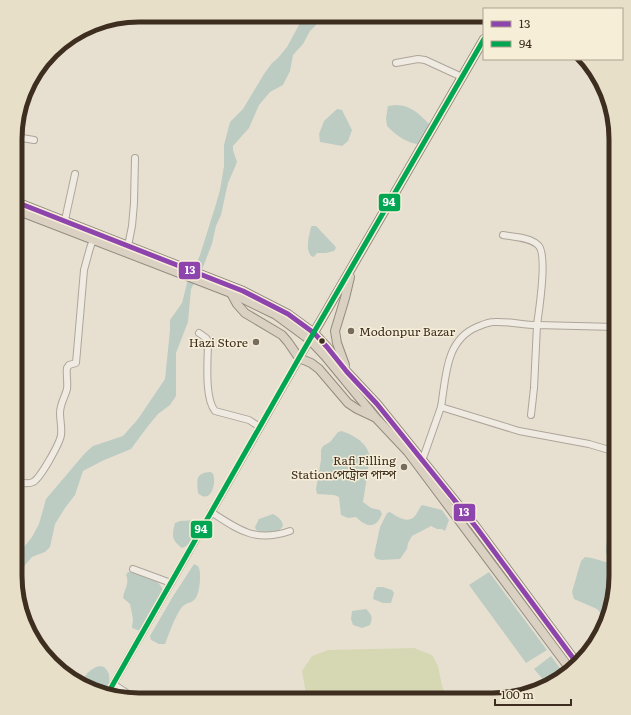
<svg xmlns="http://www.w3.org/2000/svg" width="631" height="715" font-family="Literata,'Noto Sans Bengali',serif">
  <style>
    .green { fill: #d6d7b3 }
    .water { fill: #bcccc2 }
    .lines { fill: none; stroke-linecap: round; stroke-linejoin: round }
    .minor-casing { stroke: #ada599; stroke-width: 8 }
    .major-casing { stroke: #928b80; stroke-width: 8 }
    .highway-casing { stroke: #928b80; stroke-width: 10 }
    .minor { stroke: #efebe3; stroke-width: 6 }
    .major { stroke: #e6e1d4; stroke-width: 7 }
    .highway { stroke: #dad1c2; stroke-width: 8 }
    .bus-1-casing { stroke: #f7eed8; stroke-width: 8 }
    .bus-2-casing { stroke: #f7eed8; stroke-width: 8 }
    .bus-1 { stroke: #8e44ad; stroke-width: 5 }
    .bus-2 { stroke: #00a651; stroke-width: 5 }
    .poi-dot { fill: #786c5e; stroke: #f7eed8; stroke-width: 1.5 }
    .bus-dot { fill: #3d2e20; stroke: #f7eed8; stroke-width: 1.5 }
    .labels { text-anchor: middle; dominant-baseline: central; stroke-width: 3; stroke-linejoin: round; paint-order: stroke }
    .poi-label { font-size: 12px; fill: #3d2e20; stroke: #f7eed8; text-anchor: end }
    .rim { fill: none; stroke: #3d2e20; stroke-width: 5 }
    .line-badge { stroke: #f7eed8; stroke-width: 1.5 }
    .badge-label { font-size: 11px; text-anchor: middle; font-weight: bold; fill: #fff }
  </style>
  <rect width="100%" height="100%" fill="#e7e0d1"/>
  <!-- green -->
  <path class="green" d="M 414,648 L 432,655 L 438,666 L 442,686 L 448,700 L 307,700 L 302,671 L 312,656 L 328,650 Z"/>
  <!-- water -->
  <g class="water">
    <path d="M 306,15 L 322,16 L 318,23 L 310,31 L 303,44 L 293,55 L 290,71 L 283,85 L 270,92 L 259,105 L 249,128 L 233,146 L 233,150 L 237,162 L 235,167 L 228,183 L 221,215 L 216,226 L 212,244 L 203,267 L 191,289 L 188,322 L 176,353 L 176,396 L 170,405 L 158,414 L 148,426 L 131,449 L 102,461 L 83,471 L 75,495 L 65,508 L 55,524 L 50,547 L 45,552 L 32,557 L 25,565 L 21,574 L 15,577 L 15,551 L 24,547 L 32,537 L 39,524 L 46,499 L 85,453 L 93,446 L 123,436 L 138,419 L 165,379 L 170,330 L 170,320 L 182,303 L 187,283 L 200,255 L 216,204 L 220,190 L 224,166 L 224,145 L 230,122 L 243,109 L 264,74 L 272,63 L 278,58 L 287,47 L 300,23 Z"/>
    <path d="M 396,105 C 411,105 419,114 429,124 L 430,128 L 422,144 C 408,145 396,135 387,126 L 386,118 L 388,106 Z"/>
    <path d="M 337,109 L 342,110 L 352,130 L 348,141 L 342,146 L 320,142 L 319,134 L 324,121 Z"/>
    <path d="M 312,226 L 316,226 L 335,246 L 336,248 L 334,251 L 326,253 L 317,253 L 314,257 L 311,256 C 305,248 309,237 311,227 Z"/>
    <path d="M 342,431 C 355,436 368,443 370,458 L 363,502 L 371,508 L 380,510 L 382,514 C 376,529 367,528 356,517 L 348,518 L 341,515 L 339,497 L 334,495 L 317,494 L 316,489 L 321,460 L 321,450 L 323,446 L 330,442 L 338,432 Z"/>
    <path d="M 211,472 L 213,474 C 217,484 210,505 198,493 C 197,479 195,473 211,472 Z"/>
    <path d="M 422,505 L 442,510 L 449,520 L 445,531 L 442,529 L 437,529 L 431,526 L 412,536 L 408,543 L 407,549 L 400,559 L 382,560 L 376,559 L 374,555 L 380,527 L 387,513 L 390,512 C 397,517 408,524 415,516 C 418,512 419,508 422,505 Z"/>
    <path d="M 273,514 C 278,517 282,519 283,526 L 278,532 L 264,533 L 256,530 L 255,527 L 259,519 Z"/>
    <path d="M 616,519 L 616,559 C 613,558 609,558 607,555 C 603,550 611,524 616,519 Z"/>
    <path d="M 197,520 L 199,522 C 199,531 191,545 182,548 C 171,540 172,535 175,523 L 180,521 Z"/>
    <path d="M 585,557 L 592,558 L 616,565 L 616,584 L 605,618 L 597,609 L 574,599 L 572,592 L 581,561 Z"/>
    <path d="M 194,564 L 198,566 C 202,571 200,594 195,599 C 192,603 185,603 182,607 C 175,616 169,634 165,644 L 159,644 L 151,640 L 150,636 L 172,598 Z"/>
    <path d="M 128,572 C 139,572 161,579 163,591 L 140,631 L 132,628 L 133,619 L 130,604 L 123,598 C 124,589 130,583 126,575 Z"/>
    <path d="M 489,572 L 547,650 L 526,663 L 469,585 Z"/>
    <path d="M 377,587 L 383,587 L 392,590 L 394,593 L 391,603 L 383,603 L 373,599 L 374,592 Z"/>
    <path d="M 366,609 C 372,615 373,618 370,625 L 362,628 L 353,625 L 351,619 L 352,611 Z"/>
    <path d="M 551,656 L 565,675 L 561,679 L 547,684 L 534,669 Z"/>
    <path d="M 99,666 L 104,667 C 112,674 110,683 105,692 L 81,684 C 84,675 90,669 99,666 Z"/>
  </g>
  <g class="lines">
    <defs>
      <g id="minor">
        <path d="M 396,63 L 418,59 L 425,60 L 462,77"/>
        <path d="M 16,137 L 34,140"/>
        <path d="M 65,220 L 75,174"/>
        <path d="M 128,246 L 132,226 L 134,203 L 135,158"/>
        <path d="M 199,333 L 206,338 L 208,341 C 208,358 204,398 215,411 L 249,420 L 260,427"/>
        <path d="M 441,407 C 446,378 445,340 477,327 C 482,325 488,322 494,322 C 508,321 523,325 537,325 C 539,310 548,254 538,245 C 530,237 513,237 503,235"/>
        <path d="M 531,415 L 534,388 L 537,325 L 616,327"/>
        <path d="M 422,461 L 441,407 L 519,431 L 589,444 L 616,452"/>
        <path d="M 15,480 C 21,483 27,485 33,482 C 40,479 60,443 61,435 C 62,428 60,420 60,413 C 60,404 65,397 67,389 C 68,382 66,375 67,368 L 69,365 L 76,363 L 84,270 L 90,248 L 93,240"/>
        <path d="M 211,512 C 239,530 255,543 290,531"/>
        <path d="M 133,569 L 171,583"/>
        <path d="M 113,684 L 130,695 L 135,700"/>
      </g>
      <path id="major" d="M 108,693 L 310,340"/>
      <g id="highway">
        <path d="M 16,202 L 243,291 L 288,314 L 314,333 L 327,347 L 347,372 L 377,404 L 476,527 L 576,662"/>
        <path d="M 16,210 L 231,293 L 276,315 L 310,340 L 325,356 L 376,418 L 408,452 L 570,669"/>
        <path d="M 231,293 L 237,304 L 245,313 L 282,335 L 288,342 L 299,358 L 311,363 L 319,369 L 348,403 L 357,409 L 374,417"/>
        <path d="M 312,336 L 484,39"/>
        <path d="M 345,365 L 337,343 L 335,331 L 345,298 L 350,277"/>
      </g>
    </defs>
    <!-- minor casing -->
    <use href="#minor" class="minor-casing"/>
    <!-- major casing -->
    <use href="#major" class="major-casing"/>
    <!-- highway casing -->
    <use href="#highway" class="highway-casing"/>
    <!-- minor -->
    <use href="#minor" class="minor"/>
    <!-- major -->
    <use href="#major" class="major"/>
    <!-- highway -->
    <use href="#highway" class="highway"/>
    <defs>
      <path id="bus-1" d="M 16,202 L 243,291 L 288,314 L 314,333 L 327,347 L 347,372 L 377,404 L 476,527 L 576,662"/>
      <path id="bus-2" d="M 108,693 L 299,358 L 484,39"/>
    </defs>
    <!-- bus-1 casing -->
    <use href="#bus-1" class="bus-1-casing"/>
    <!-- bus-2 casing -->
    <use href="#bus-2" class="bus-2-casing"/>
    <!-- bus-1 -->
    <use href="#bus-1" class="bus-1"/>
    <!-- bus-2 -->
    <use href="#bus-2" class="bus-2"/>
  </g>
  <!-- markers -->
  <g class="poi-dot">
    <circle cx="351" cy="331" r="4"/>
    <circle cx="256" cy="342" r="4"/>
    <circle cx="404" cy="467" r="4"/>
  </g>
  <circle class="bus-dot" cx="322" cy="341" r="3.5"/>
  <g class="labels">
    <!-- poi labels -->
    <g class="poi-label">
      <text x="359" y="331" text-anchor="start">Modonpur Bazar</text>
      <text x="248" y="342">Hazi Store</text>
      <text x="396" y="460">Rafi Filling<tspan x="396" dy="14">Stationপেট্রোল পাম্প</tspan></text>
    </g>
  </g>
  <!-- crop -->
  <path d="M0 0H631V715H0ZM139 22H492A117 117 0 0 1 609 139V576A117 117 0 0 1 492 693H139A117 117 0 0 1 22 576V139A117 117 0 0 1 139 22Z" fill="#e8dfc9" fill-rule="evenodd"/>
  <path class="rim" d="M139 22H492A117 117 0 0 1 609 139V576A117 117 0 0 1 492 693H139A117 117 0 0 1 22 576V139A117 117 0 0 1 139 22Z"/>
  <g class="line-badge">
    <rect x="378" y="193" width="23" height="19" rx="4" fill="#00a651"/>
    <rect x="178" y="261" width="23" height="19" rx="4" fill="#8e44ad"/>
    <rect x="453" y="503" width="23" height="19" rx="4" fill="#8e44ad"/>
    <rect x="190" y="520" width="23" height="19" rx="4" fill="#00a651"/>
  </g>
  <g class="badge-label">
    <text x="389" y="206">94</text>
    <text x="190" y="274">13</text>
    <text x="464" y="516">13</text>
    <text x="201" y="533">94</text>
  </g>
  <!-- legend -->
  <rect x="483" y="8" width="140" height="52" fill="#f7eed8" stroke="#ada18e"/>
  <rect x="491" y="21" width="20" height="6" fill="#8e44ad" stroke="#ada18e"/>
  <text x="519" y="28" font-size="12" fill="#3d2e20">13</text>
  <rect x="491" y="41" width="20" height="6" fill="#00a651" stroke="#ada18e"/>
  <text x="519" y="48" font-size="12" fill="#3d2e20">94</text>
  <!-- scale -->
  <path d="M495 699v6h76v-6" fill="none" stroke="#3d2e20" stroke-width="2"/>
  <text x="501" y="699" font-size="12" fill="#3d2e20" stroke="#f7eed8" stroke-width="3" paint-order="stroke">100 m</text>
</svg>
